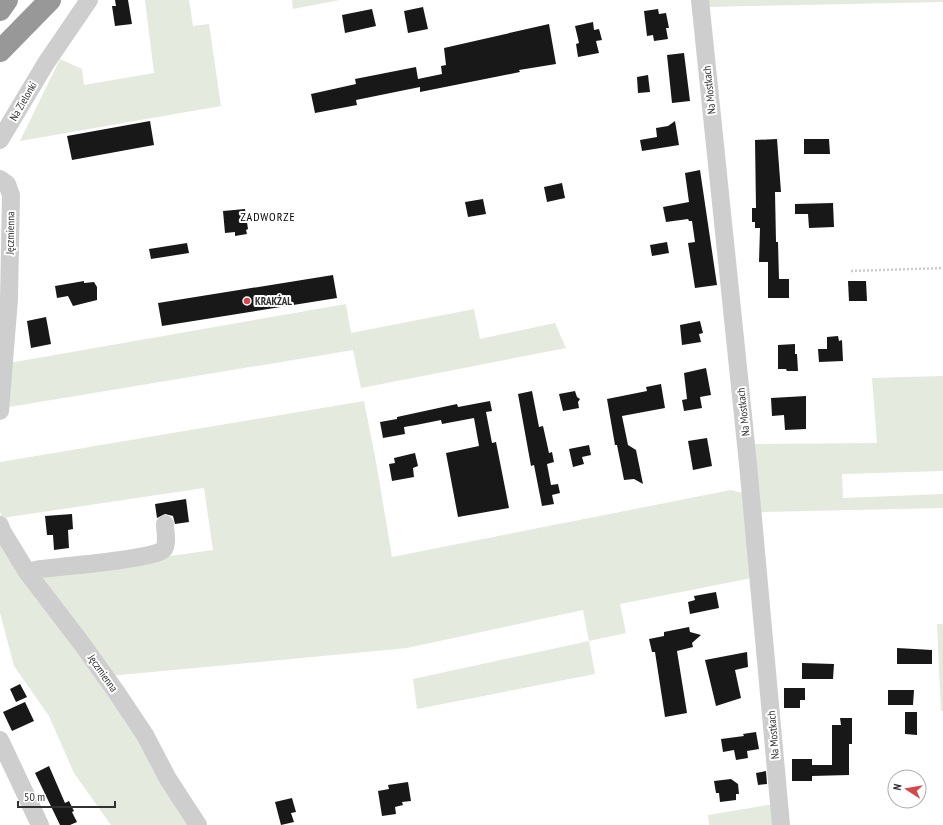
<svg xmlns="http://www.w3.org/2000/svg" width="943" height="825" font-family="'PT Sans Narrow',sans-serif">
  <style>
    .green { fill: #e4eade }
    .building { fill: #181818 }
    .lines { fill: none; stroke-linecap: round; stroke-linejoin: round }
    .path { stroke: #cbcbcb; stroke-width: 2.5; stroke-dasharray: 2 2; stroke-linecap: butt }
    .minor { stroke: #cecece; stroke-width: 18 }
    .highway { stroke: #989898; stroke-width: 22 }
    .poi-dot { fill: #d5474c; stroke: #fff; stroke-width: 1.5 }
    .labels { text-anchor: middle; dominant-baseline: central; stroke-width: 4; stroke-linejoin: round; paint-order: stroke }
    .street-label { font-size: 11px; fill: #313131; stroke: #fff }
    .poi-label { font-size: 11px; font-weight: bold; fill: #313131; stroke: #fff; text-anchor: start }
    .neighbourhood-label { font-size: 12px; letter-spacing: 1px; fill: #000; stroke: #fff }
  </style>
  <rect width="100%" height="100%" fill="#fff"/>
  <!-- green -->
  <g class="green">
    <path d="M 145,0 L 189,0 L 193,26 L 209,24 L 221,106 L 20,141 L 60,59 L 82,69 L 84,85 L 154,73 Z"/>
    <path d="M 292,0 L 340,0 L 293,9 Z"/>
    <path d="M 705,0 L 943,0 L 943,2 L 706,7 Z"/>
    <path d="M 346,304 L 351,333 L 474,309 L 480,339 L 555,323 L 566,348 L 361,388 L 353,350 L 3,408 L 9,363 Z"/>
    <path d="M 943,376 L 943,471 L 842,474 L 843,498 L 943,494 L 943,508 L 761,512 L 755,444 L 877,443 L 872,378 Z"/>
    <path d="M 364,401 L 376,462 L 392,557 L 731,490 L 743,493 L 757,577 L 620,604 L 626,633 L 589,641 L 595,674 L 417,709 L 413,679 L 589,641 L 583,610 L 407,648 L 109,676 L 33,575 L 213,550 L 204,488 L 2,518 L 0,511 L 0,462 Z"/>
    <path d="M 0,535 L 137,734 L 189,825 L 111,825 L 74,773 L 49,716 L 14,666 L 0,613 Z"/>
    <path d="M 937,624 L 943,624 L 943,711 L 941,711 Z"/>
    <path d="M 774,804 L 777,825 L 709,825 L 708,815 Z"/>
  </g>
  <!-- building -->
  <g class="building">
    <path d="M 115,0 L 128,0 L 132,24 L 115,26 L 112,6 L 116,6 Z"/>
    <path d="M 423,7 L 428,29 L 408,33 L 404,11 Z"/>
    <path d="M 372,9 L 376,26 L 345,33 L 342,15 Z"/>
    <path d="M 658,9 L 659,14 L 666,13 L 669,28 L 666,28 L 668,39 L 654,41 L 653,35 L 647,36 L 644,11 Z"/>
    <path d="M 593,22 L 594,30 L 599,29 L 602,40 L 596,41 L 599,53 L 578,57 L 576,44 L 579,43 L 575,26 Z"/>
    <path d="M 549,24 L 556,64 L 519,70 L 520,72 L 420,92 L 420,87 L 356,100 L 357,105 L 315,113 L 311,94 L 356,84 L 355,79 L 416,67 L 418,79 L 442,74 L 441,66 L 446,65 L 444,48 Z"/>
    <path d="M 684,53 L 690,101 L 672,103 L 667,55 Z"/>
    <path d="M 648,75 L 650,92 L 638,93 L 637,77 Z"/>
    <path d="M 150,121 L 154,145 L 72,160 L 67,136 Z"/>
    <path d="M 675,121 L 679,145 L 642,151 L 640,140 L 657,137 L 656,128 L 668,126 Z"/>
    <path d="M 777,139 L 781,192 L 775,192 L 776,242 L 778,242 L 779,279 L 789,279 L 789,298 L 768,298 L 768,262 L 759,262 L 760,228 L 755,228 L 755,222 L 752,222 L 752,208 L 756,208 L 755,140 Z"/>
    <path d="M 804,139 L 829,139 L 830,154 L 804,154 Z"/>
    <path d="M 700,170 L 717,285 L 695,288 L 688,243 L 695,242 L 692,221 L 689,221 L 688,219 L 666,222 L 663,207 L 689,202 L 685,173 Z"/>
    <path d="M 562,183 L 565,198 L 547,202 L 544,187 Z"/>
    <path d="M 483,199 L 486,214 L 468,217 L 465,202 Z"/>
    <path d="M 833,203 L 834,227 L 809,228 L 808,214 L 795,214 L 795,204 Z"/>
    <path d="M 245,209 L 248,229 L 246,230 L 247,234 L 235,236 L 235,232 L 225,233 L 223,211 Z"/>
    <path d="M 667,242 L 669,253 L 652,256 L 650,245 Z"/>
    <path d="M 187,243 L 189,253 L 151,259 L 149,249 Z"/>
    <path d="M 333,275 L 337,298 L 162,326 L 158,303 Z"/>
    <path d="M 84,281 L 84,283 L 94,282 L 97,287 L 97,300 L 73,306 L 68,296 L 57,298 L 55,286 Z"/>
    <path d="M 848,281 L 866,281 L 867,301 L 849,301 Z"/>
    <path d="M 46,317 L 51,344 L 31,348 L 27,321 Z"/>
    <path d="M 700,321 L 703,333 L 699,334 L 701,342 L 682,345 L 680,325 Z"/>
    <path d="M 838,336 L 839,341 L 842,340 L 843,361 L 819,362 L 818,349 L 827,349 L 827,337 Z"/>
    <path d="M 795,344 L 795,354 L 797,354 L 798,371 L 787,371 L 786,369 L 778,369 L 778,345 Z"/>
    <path d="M 706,368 L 711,395 L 700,397 L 702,408 L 684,411 L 682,400 L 687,399 L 684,373 Z"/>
    <path d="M 661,384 L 665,408 L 622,416 L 628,445 L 636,450 L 643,484 L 634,479 L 624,480 L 617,445 L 615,445 L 607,399 L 647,391 L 646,387 Z"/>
    <path d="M 532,391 L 539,427 L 543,426 L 549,453 L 552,452 L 554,462 L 547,464 L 551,485 L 558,484 L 560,493 L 552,495 L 554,504 L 542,506 L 534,465 L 531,466 L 518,394 Z"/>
    <path d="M 575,391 L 577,397 L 580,399 L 578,402 L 579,408 L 563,411 L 559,394 Z"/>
    <path d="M 806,396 L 806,429 L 785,430 L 784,415 L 772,416 L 771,398 Z"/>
    <path d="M 490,401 L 492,411 L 486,412 L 492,443 L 496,442 L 509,508 L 458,517 L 446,453 L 479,446 L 474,418 L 442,424 L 441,420 L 416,425 L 404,427 L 405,434 L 383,438 L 380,422 L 397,419 L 397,417 L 457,404 L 458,407 Z"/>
    <path d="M 707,438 L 712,466 L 693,470 L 688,441 Z"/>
    <path d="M 589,445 L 591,455 L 582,457 L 584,464 L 573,467 L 569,449 Z"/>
    <path d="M 415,453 L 418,466 L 413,468 L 414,477 L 392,481 L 389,464 L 395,463 L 394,458 Z"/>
    <path d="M 186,499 L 189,522 L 175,524 L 173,516 L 165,514 L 157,518 L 155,504 Z"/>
    <path d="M 72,514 L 73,529 L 68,530 L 69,548 L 54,550 L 53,535 L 47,535 L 45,516 Z"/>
    <path d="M 716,592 L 719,608 L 690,614 L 688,602 L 695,600 L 694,596 Z"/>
    <path d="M 689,627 L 690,632 L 701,635 L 692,643 L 693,647 L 677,651 L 687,713 L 665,717 L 655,652 L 652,652 L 649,639 L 664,636 L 664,632 Z"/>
    <path d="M 897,648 L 932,650 L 932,664 L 897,664 Z"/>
    <path d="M 747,652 L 748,667 L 735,670 L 741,698 L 716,706 L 705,660 Z"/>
    <path d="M 802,663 L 834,664 L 833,679 L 802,679 Z"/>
    <path d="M 20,684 L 27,697 L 16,702 L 10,689 Z"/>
    <path d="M 784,688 L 805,688 L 805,700 L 800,700 L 800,708 L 784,708 Z"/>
    <path d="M 888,690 L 914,690 L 913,705 L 888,705 Z"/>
    <path d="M 25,702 L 34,721 L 12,731 L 3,712 Z"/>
    <path d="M 905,712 L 917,712 L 917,735 L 905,734 Z"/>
    <path d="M 840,718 L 852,718 L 852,744 L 849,744 L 849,775 L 812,776 L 812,781 L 792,781 L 792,759 L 812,759 L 812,765 L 832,765 L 832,725 L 841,725 Z"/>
    <path d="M 756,732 L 759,749 L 747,751 L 748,758 L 736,760 L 734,750 L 723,752 L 721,739 L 744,736 L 743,734 Z"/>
    <path d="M 49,766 L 65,803 L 69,801 L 74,811 L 72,812 L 77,822 L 70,825 L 60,825 L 35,773 Z"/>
    <path d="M 766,771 L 767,784 L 758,785 L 756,773 Z"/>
    <path d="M 731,779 L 738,784 L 739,794 L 736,794 L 736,800 L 720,802 L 719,793 L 716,793 L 714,781 Z"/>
    <path d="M 408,782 L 411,801 L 402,802 L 403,805 L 395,807 L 396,814 L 382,816 L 378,791 L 389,789 L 388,785 Z"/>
    <path d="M 292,798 L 296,812 L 291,813 L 294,822 L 281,825 L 275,802 Z"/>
  </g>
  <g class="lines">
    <!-- path -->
    <path class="path" d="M 851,271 L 943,268"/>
    <!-- minor -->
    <g class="minor">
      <path d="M 700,0 L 748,464 L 781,825"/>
      <path d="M 0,140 L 46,63 L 89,0"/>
      <path d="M 0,179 L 7,184 L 11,195 L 9,299 L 0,411"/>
      <path d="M 0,525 L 2,531 L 27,572 L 82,644 L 117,693 L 145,735 L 168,779 L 198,825"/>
      <path d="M 27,572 L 40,569 C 57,567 157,559 164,549 C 168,542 165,531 165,524"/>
      <path d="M 0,740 L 40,825"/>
    </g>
    <!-- highway -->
    <g class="highway">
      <path d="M 0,10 L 7,0"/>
      <path d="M 0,51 L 50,0"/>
    </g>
  </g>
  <!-- markers -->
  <circle class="poi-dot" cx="247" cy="301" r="4"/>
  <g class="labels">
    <!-- street labels -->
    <g class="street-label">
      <text transform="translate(709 90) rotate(-96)">Na Mostkach</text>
      <text transform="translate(23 101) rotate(-60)">Na Zielonki</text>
      <text transform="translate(10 233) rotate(-89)">Jęczmienna</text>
      <text transform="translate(743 412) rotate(-96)">Na Mostkach</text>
      <text transform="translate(103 673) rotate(55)">Jęczmienna</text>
      <text transform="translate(773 735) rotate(-95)">Na Mostkach</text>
    </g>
    <!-- poi labels -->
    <g class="poi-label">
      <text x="255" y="301">KRAKŻAL</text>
    </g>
    <!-- neighbourhood labels -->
    <g class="neighbourhood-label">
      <text x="268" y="216">ZADWORZE</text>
    </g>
  </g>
  <!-- north arrow -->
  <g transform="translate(907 789) rotate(282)"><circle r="19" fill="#ffffff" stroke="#adadad"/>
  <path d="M0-3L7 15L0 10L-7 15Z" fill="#d5474c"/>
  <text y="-6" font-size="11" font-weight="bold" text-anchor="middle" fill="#313131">N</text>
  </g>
  <!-- scale -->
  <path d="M18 801v6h97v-6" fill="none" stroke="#313131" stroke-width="2"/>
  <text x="24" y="801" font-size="12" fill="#313131" stroke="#ffffff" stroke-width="3" paint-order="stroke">50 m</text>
</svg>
